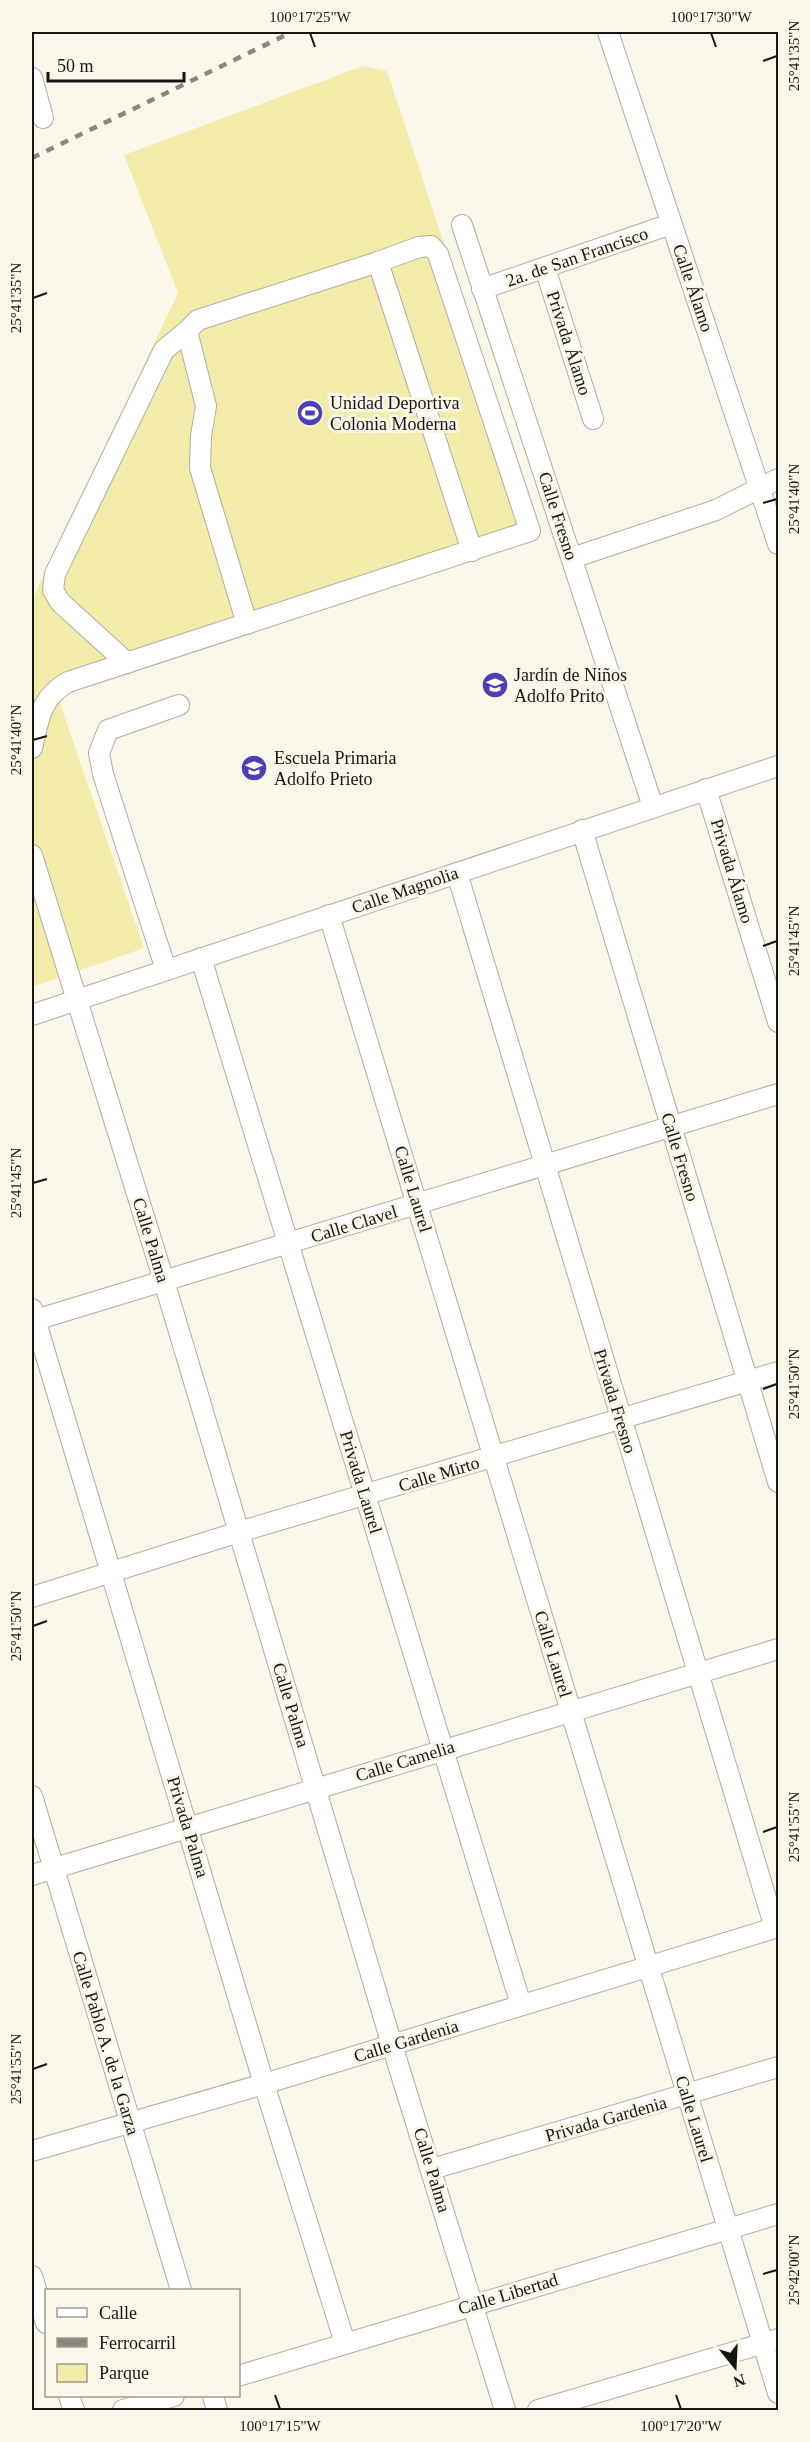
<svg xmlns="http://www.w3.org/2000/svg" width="810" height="2442" font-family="'Times New Roman',serif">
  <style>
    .green { fill: #f3eba9 }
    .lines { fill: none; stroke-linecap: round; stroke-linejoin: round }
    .minor-casing { stroke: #b0aea0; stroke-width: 22 }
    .minor { stroke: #fff; stroke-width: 20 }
    .rail { stroke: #89887e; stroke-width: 4.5; stroke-dasharray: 8 8; stroke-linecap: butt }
    .ticks { fill: none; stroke: #171712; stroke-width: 2 }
    .labels { text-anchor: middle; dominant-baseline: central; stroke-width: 6; stroke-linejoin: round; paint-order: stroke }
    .street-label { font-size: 18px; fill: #171712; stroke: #f9f7e9 }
    .poi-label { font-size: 18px; fill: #171712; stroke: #f9f7e9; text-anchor: start }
    .neatline { fill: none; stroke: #171712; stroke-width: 2 }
    .ticks-label { font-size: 15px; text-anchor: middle; fill: #171712 }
  </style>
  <rect width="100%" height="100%" fill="#f9f7e9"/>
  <!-- green -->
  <path class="green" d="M 363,66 L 387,71 L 540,534 L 56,692 L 144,948 L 32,987 L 32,600 L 178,293 L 124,155 Z"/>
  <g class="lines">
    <defs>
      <g id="minor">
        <path d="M 608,32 L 778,544"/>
        <path d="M 32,78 L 43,118"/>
        <path d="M 462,225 L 653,807"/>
        <path d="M 545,268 L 593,419"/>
        <path d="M 482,289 L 671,224"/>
        <path d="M 572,558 L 716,510 L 778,479"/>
        <path d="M 247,624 L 200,468 L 201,436 L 206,406 L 187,331 L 198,320 L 378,262 L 472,551"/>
        <path d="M 127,663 L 60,602 L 53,590 L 55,574 L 164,350 L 187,331"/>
        <path d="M 32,748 C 39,719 40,698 68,682 L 530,531 L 438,254 L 431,246 L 419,247 L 378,262"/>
        <path d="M 706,789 L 778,1022"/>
        <path d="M 582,830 L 778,1482"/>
        <path d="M 32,855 L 164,1281 L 392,2045 L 505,2410"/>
        <path d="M 457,873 L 775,1928"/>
        <path d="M 329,915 L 778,2393"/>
        <path d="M 201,958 L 521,2005"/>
        <path d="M 166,970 L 103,774 L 99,753 L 108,730 L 179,705"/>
        <path d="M 32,1015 L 778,766"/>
        <path d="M 32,1309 L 264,2084 L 345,2343"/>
        <path d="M 32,1321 L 778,1094"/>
        <path d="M 32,1597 L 239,1532 L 778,1372"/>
        <path d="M 32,1796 L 181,2290"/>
        <path d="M 32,1875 L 778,1649"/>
        <path d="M 32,2151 L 264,2084 L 778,1927"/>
        <path d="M 432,2169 L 778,2067"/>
        <path d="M 32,2276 L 46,2323"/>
        <path d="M 238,2376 L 778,2214"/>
        <path d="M 69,2396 L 74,2410"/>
        <path d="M 213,2396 L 217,2410"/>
        <path d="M 123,2410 L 174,2396"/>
        <path d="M 538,2410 L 778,2339"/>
      </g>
    </defs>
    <!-- minor casing -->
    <use href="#minor" class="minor-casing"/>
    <!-- minor -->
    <use href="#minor" class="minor"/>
    <!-- rail -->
    <path class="rail" d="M 32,158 L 292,32"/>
  </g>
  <!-- ticks -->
  <path class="ticks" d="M 310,33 L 315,47M 711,33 L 716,47M 763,61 L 777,56M 33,298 L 47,293M 763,503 L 777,499M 33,740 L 47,736M 763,946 L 777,941M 33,1183 L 47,1179M 763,1389 L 777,1384M 33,1626 L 47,1621M 763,1832 L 777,1827M 33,2069 L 47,2064M 763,2274 L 777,2270M 275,2395 L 280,2409M 676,2395 L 681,2409"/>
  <!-- icons -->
  <defs>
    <symbol id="stadium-disc" viewBox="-11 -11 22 22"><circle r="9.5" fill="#4c3eb5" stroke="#f9f7e9"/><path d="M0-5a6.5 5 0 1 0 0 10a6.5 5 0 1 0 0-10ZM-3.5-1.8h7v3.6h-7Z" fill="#fff"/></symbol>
    <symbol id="school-disc" viewBox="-11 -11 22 22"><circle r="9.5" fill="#4c3eb5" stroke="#f9f7e9"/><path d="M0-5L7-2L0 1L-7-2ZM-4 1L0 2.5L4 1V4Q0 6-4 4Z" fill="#fff"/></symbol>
  </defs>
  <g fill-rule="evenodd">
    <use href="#stadium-disc" x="295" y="398" width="30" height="30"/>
    <use href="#school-disc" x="480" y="670" width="30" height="30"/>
    <use href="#school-disc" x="239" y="753" width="30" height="30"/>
  </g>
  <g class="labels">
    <!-- street labels -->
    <g class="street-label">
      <text transform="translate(577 257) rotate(-19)">2a. de San Francisco</text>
      <text transform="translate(693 288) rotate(71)">Calle Álamo</text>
      <text transform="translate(569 343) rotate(72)">Privada Álamo</text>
      <text transform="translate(558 516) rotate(72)">Calle Fresno</text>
      <text transform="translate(732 871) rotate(73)">Privada Álamo</text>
      <text transform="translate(405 890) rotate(-19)">Calle Magnolia</text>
      <text transform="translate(680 1157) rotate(73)">Calle Fresno</text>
      <text transform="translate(413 1189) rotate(73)">Calle Laurel</text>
      <text transform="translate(354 1224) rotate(-17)">Calle Clavel</text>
      <text transform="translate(151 1240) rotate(73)">Calle Palma</text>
      <text transform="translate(615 1401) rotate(73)">Privada Fresno</text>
      <text transform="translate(439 1474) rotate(-17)">Calle Mirto</text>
      <text transform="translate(361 1482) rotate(73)">Privada Laurel</text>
      <text transform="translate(553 1654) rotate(73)">Calle Laurel</text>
      <text transform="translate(291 1705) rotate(73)">Calle Palma</text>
      <text transform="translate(405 1761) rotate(-17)">Calle Camelia</text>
      <text transform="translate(188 1827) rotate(73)">Privada Palma</text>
      <text transform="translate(406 2041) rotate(-17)">Calle Gardenia</text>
      <text transform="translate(106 2043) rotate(73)">Calle Pablo A. de la Garza</text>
      <text transform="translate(606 2119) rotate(-16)">Privada Gardenia</text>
      <text transform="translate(694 2119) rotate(73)">Calle Laurel</text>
      <text transform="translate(432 2170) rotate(73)">Calle Palma</text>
      <text transform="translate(508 2294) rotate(-17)">Calle Libertad</text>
    </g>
    <!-- poi labels -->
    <g class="poi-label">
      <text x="330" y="403">Unidad Deportiva<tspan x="330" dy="21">Colonia Moderna</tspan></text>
      <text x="514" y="675">Jardín de Niños<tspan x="514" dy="21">Adolfo Prito</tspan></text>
      <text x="274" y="758">Escuela Primaria<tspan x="274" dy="21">Adolfo Prieto</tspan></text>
    </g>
  </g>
  <!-- border -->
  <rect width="810" height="2442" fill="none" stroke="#f9f7e9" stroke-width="66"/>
  <!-- legend -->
  <rect x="45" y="2289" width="195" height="108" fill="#f9f7e9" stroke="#9f9d93" stroke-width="1.5"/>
  <rect x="57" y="2308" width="30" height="9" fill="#ffffff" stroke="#9f9d93" stroke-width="1.5"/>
  <text x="99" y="2319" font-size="18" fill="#171712">Calle</text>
  <rect x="57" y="2338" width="30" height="9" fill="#89887e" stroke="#9f9d93" stroke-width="1.5"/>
  <text x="99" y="2349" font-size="18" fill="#171712">Ferrocarril</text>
  <rect x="57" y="2364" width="30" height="18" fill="#f3eba9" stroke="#9f9d93" stroke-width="1.5"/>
  <text x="99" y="2379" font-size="18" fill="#171712">Parque</text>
  <!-- north arrow -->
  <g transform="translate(735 2367) rotate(162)" stroke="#f9f7e9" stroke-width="4.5" paint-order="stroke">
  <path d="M0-4.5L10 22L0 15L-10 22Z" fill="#171712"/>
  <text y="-9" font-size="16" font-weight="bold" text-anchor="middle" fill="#171712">N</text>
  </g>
  <!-- scale -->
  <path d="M48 72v9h136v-9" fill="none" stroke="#171712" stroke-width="3"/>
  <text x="57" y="72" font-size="18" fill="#171712" stroke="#f9f7e9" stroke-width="4.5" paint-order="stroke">50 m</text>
  <rect x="33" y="33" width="744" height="2376" class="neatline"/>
  <g class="ticks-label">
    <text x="310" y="22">100°17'25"W</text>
    <text x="711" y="22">100°17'30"W</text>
    <text transform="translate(794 56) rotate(-90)" y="5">25°41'35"N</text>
    <text transform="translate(16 298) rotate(-90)" y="5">25°41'35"N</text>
    <text transform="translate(794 499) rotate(-90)" y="5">25°41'40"N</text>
    <text transform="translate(16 740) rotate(-90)" y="5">25°41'40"N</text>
    <text transform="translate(794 941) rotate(-90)" y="5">25°41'45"N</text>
    <text transform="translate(16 1183) rotate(-90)" y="5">25°41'45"N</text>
    <text transform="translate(794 1384) rotate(-90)" y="5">25°41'50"N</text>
    <text transform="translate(16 1626) rotate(-90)" y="5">25°41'50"N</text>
    <text transform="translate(794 1827) rotate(-90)" y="5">25°41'55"N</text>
    <text transform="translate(16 2069) rotate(-90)" y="5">25°41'55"N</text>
    <text transform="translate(794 2270) rotate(-90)" y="5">25°42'00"N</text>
    <text x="280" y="2431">100°17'15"W</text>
    <text x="681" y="2431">100°17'20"W</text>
  </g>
</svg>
